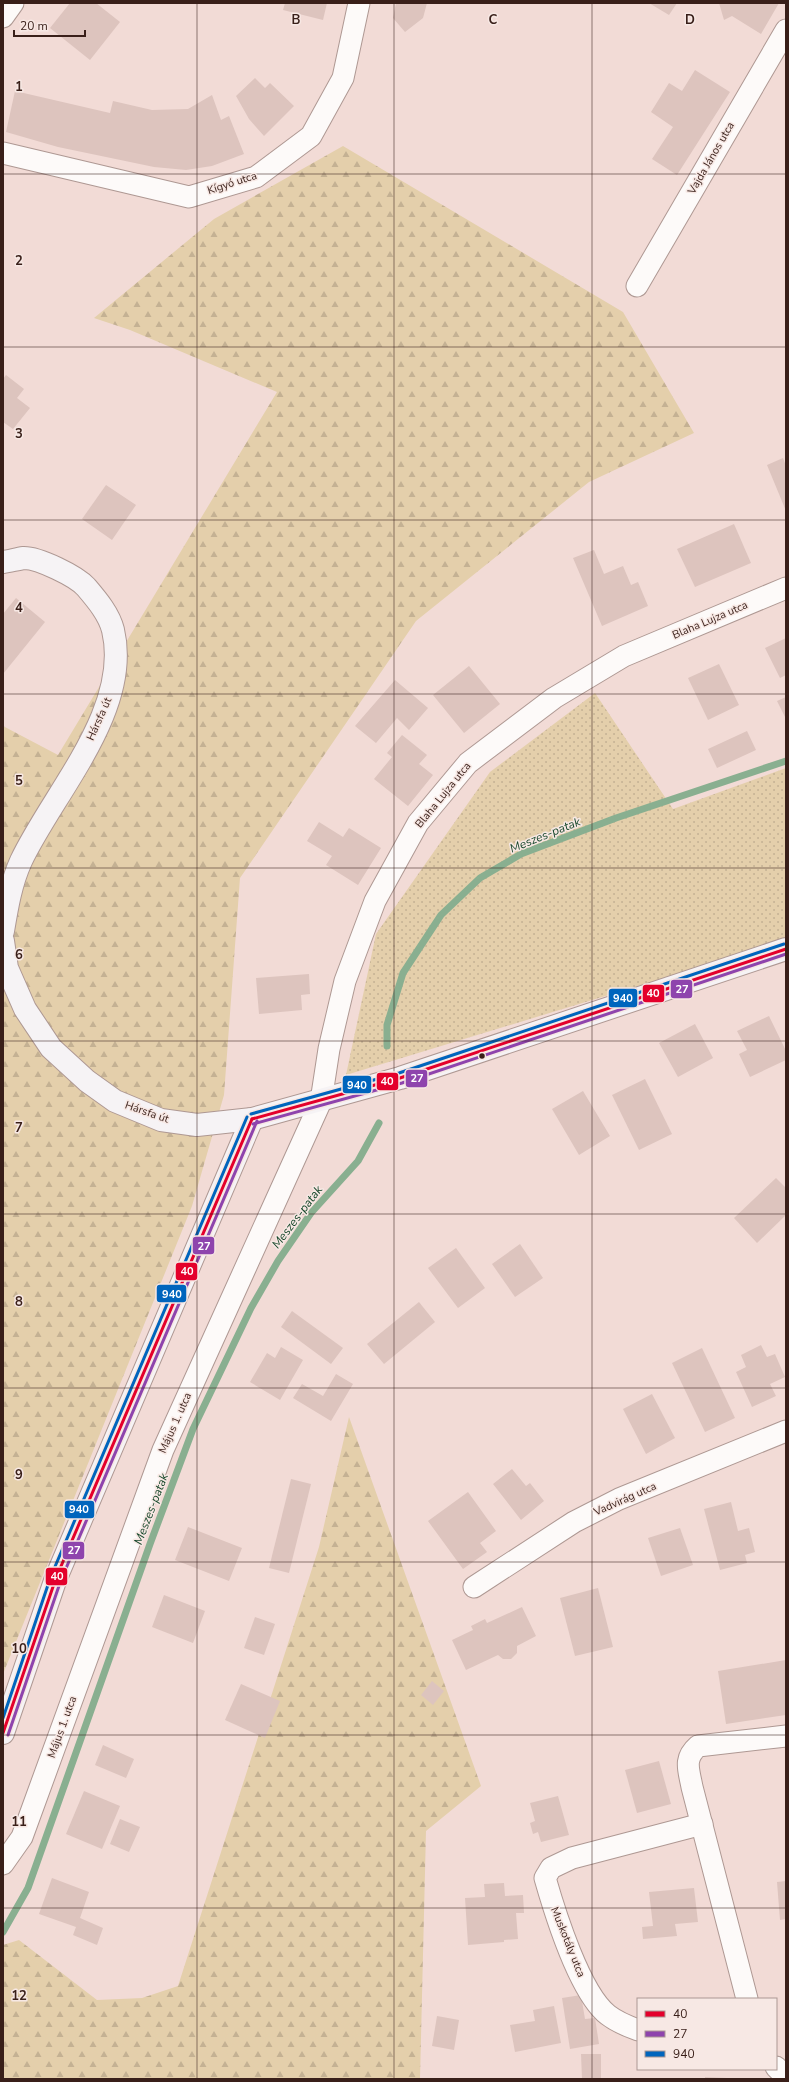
<svg xmlns="http://www.w3.org/2000/svg" width="789" height="2082" font-family="'Nunito Sans',sans-serif">
  <style>
    .grass { fill: url(#grass-dots) }
    .forest { fill: url(#forest-firs) }
    .lines { fill: none; stroke-linecap: round; stroke-linejoin: round }
    .stream { stroke: #89af90; stroke-width: 7 }
    .building { fill: #ddc4be }
    .street-casing { stroke: #ae9893; stroke-width: 23 }
    .secondary-casing { stroke: #ae9893; stroke-width: 24 }
    .street { stroke: #fdfaf9; stroke-width: 21 }
    .secondary { stroke: #f6f3f5; stroke-width: 22 }
    .bus-1-casing { stroke: #f7e8e4; stroke-width: 6 }
    .bus-2-casing { stroke: #f7e8e4; stroke-width: 6 }
    .bus-3-casing { stroke: #f7e8e4; stroke-width: 6 }
    .bus-1 { stroke: #e4002b; stroke-width: 3 }
    .bus-2 { stroke: #8e44ad; stroke-width: 3 }
    .bus-3 { stroke: #0065bd; stroke-width: 3 }
    .grid { fill: none; stroke: #391f19; stroke-width: 1; stroke-opacity: 0.55 }
    .bus-dot { fill: #391f19; stroke: #f7e8e4; stroke-width: 1.5 }
    .labels { text-anchor: middle; dominant-baseline: central; stroke-width: 3; stroke-linejoin: round; paint-order: stroke }
    .street-label { font-size: 11px; fill: #391f19; stroke: #f7e8e4 }
    .water-label { font-size: 12px; font-style: italic; fill: #16472a; stroke: #f7e8e4 }
    .grid-label { font-size: 13px; text-anchor: middle; font-weight: bold; fill: #391f19; stroke: #f7e8e4; stroke-width: 3; stroke-linejoin: round; paint-order: stroke }
    .line-badge { stroke: #f7e8e4; stroke-width: 1.5 }
    .badge-label { font-size: 11px; text-anchor: middle; font-weight: bold; fill: #fff }
  </style>
  <defs>
    <pattern id="grass-dots" width="8" height="8" patternUnits="userSpaceOnUse"><rect width="8" height="8" fill="#e4cfab"/><path d="M2 2h.1M6 6h.1" fill="none" stroke="#c4b193" stroke-width="1.8" stroke-linecap="round"/></pattern>
    <pattern id="forest-firs" width="22" height="20" patternUnits="userSpaceOnUse"><rect width="22" height="20" fill="#e4cfab"/><path d="M5 1l3.5 6h-7zM16 11l3.5 6h-7z" fill="#c4b193"/></pattern>
  </defs>
  <rect width="100%" height="100%" fill="#f2dbd6"/>
  <!-- grass -->
  <path class="grass" d="M 595,693 L 673,809 L 786,768 L 786,941 L 346,1075 L 376,934 L 490,772 Z"/>
  <!-- forest -->
  <g class="forest">
    <path d="M 343,146 L 623,312 L 694,433 L 589,482 L 416,621 L 240,878 L 224,1095 L 192,1206 L 3,1674 L 3,726 L 58,755 L 277,392 L 130,330 L 94,318 L 214,219 Z"/>
    <path d="M 349,1417 L 481,1786 L 426,1831 L 420,2079 L 3,2079 L 3,1945 L 19,1940 L 97,2000 L 142,1998 L 178,1986 L 319,1547 Z"/>
  </g>
  <g class="lines">
    <!-- stream -->
    <g class="stream">
      <path d="M 387,1046 L 387,1025 L 403,973 L 441,915 L 480,878 L 521,854 L 616,818 L 786,761"/>
      <path d="M 3,1932 L 28,1888 L 150,1544 L 193,1429 L 251,1308 L 278,1261 L 311,1213 L 358,1161 L 379,1123"/>
    </g>
  </g>
  <!-- building -->
  <g class="building">
    <path d="M 70,3 L 96,3 L 120,22 L 90,60 L 50,28 Z"/>
    <path d="M 285,3 L 327,3 L 323,20 L 283,10 Z"/>
    <path d="M 396,3 L 427,3 L 423,18 L 405,32 L 393,18 Z"/>
    <path d="M 649,3 L 677,3 L 669,15 Z"/>
    <path d="M 719,3 L 779,3 L 761,34 L 732,16 L 724,20 Z"/>
    <path d="M 695,70 L 730,92 L 677,175 L 652,159 L 673,127 L 651,112 L 669,83 L 682,91 Z"/>
    <path d="M 255,78 L 265,88 L 270,83 L 294,106 L 264,136 L 249,119 L 236,96 Z"/>
    <path d="M 15,91 L 110,113 L 113,101 L 152,110 L 188,109 L 212,95 L 221,120 L 229,116 L 244,154 L 212,166 L 186,170 L 154,167 L 58,147 L 6,132 Z"/>
    <path d="M 6,375 L 24,389 L 17,398 L 30,408 L 13,429 L 3,422 L 3,379 Z"/>
    <path d="M 783,458 L 786,466 L 786,511 L 767,465 Z"/>
    <path d="M 106,485 L 136,505 L 112,540 L 82,519 Z"/>
    <path d="M 734,524 L 751,563 L 695,587 L 677,549 Z"/>
    <path d="M 594,550 L 604,574 L 623,566 L 631,585 L 638,582 L 648,606 L 602,626 L 573,558 Z"/>
    <path d="M 16,598 L 45,622 L 3,674 L 3,614 Z"/>
    <path d="M 786,638 L 786,675 L 780,678 L 765,648 Z"/>
    <path d="M 719,664 L 739,705 L 708,720 L 688,678 Z"/>
    <path d="M 469,666 L 500,704 L 464,733 L 433,695 Z"/>
    <path d="M 395,680 L 428,708 L 409,730 L 397,718 L 376,743 L 355,726 Z"/>
    <path d="M 786,697 L 786,719 L 777,701 Z"/>
    <path d="M 747,731 L 756,750 L 717,768 L 708,749 Z"/>
    <path d="M 402,735 L 427,755 L 419,764 L 433,775 L 408,806 L 374,779 L 392,757 L 387,753 Z"/>
    <path d="M 319,822 L 343,837 L 349,828 L 381,848 L 358,885 L 326,865 L 332,856 L 307,841 Z"/>
    <path d="M 309,974 L 310,994 L 301,995 L 302,1010 L 259,1014 L 256,978 Z"/>
    <path d="M 769,1016 L 786,1051 L 786,1060 L 750,1077 L 739,1054 L 747,1050 L 737,1031 Z"/>
    <path d="M 695,1024 L 713,1058 L 678,1077 L 659,1043 Z"/>
    <path d="M 645,1079 L 672,1134 L 639,1150 L 612,1095 Z"/>
    <path d="M 583,1091 L 610,1136 L 579,1155 L 552,1109 Z"/>
    <path d="M 776,1178 L 786,1188 L 786,1215 L 757,1243 L 734,1218 Z"/>
    <path d="M 520,1244 L 543,1278 L 515,1297 L 492,1264 Z"/>
    <path d="M 456,1248 L 485,1288 L 458,1308 L 428,1268 Z"/>
    <path d="M 419,1302 L 435,1322 L 384,1364 L 367,1344 Z"/>
    <path d="M 292,1311 L 343,1348 L 331,1364 L 281,1327 Z"/>
    <path d="M 761,1345 L 767,1357 L 775,1354 L 785,1377 L 770,1384 L 776,1396 L 752,1407 L 736,1372 L 746,1367 L 741,1355 Z"/>
    <path d="M 281,1347 L 303,1360 L 280,1400 L 250,1382 L 267,1353 L 275,1358 Z"/>
    <path d="M 702,1348 L 735,1418 L 705,1432 L 672,1363 Z"/>
    <path d="M 336,1374 L 353,1384 L 331,1421 L 293,1398 L 302,1384 L 323,1396 Z"/>
    <path d="M 652,1394 L 675,1438 L 646,1454 L 623,1409 Z"/>
    <path d="M 512,1469 L 526,1486 L 530,1483 L 544,1501 L 521,1520 L 493,1484 Z"/>
    <path d="M 291,1479 L 311,1484 L 289,1573 L 269,1568 Z"/>
    <path d="M 468,1492 L 496,1531 L 480,1543 L 487,1552 L 463,1569 L 428,1521 Z"/>
    <path d="M 731,1502 L 738,1531 L 749,1528 L 755,1552 L 745,1555 L 747,1563 L 720,1570 L 704,1509 Z"/>
    <path d="M 188,1527 L 242,1548 L 229,1581 L 175,1560 Z"/>
    <path d="M 680,1528 L 693,1565 L 661,1576 L 648,1538 Z"/>
    <path d="M 598,1588 L 613,1647 L 575,1656 L 560,1598 Z"/>
    <path d="M 164,1595 L 205,1611 L 193,1643 L 152,1627 Z"/>
    <path d="M 522,1607 L 536,1636 L 517,1646 L 517,1653 L 511,1659 L 503,1659 L 498,1655 L 466,1670 L 452,1640 L 473,1630 L 471,1626 L 485,1619 L 487,1623 Z"/>
    <path d="M 255,1617 L 275,1624 L 264,1655 L 244,1648 Z"/>
    <path d="M 786,1660 L 786,1715 L 726,1724 L 718,1671 Z"/>
    <path d="M 432,1681 L 444,1691 L 433,1705 L 421,1695 Z"/>
    <path d="M 241,1684 L 280,1701 L 265,1738 L 225,1720 Z"/>
    <path d="M 103,1745 L 134,1759 L 126,1778 L 95,1765 Z"/>
    <path d="M 659,1761 L 671,1804 L 637,1813 L 625,1770 Z"/>
    <path d="M 84,1791 L 120,1806 L 102,1849 L 66,1834 Z"/>
    <path d="M 558,1796 L 569,1835 L 541,1842 L 538,1832 L 533,1834 L 530,1823 L 535,1821 L 530,1803 Z"/>
    <path d="M 120,1819 L 140,1827 L 129,1852 L 110,1844 Z"/>
    <path d="M 52,1878 L 89,1892 L 80,1918 L 103,1928 L 97,1945 L 73,1935 L 76,1927 L 39,1914 Z"/>
    <path d="M 786,1881 L 786,1919 L 780,1920 L 777,1882 Z"/>
    <path d="M 504,1883 L 505,1896 L 523,1895 L 524,1913 L 516,1913 L 518,1939 L 504,1940 L 504,1942 L 468,1945 L 465,1898 L 485,1897 L 484,1884 Z"/>
    <path d="M 694,1888 L 698,1922 L 675,1924 L 677,1936 L 643,1939 L 642,1927 L 653,1926 L 649,1892 Z"/>
    <path d="M 581,1995 L 585,2019 L 595,2018 L 599,2044 L 570,2049 L 562,1998 Z"/>
    <path d="M 554,2006 L 561,2043 L 515,2052 L 510,2025 L 535,2021 L 533,2010 Z"/>
    <path d="M 437,2016 L 459,2020 L 454,2050 L 432,2046 Z"/>
    <path d="M 581,2054 L 601,2054 L 601,2079 L 582,2079 Z"/>
    <path d="M 705,2077 L 727,2078 L 727,2079 L 705,2079 Z"/>
  </g>
  <g class="lines">
    <defs>
      <g id="street">
        <path d="M 3,17 L 13,3"/>
        <path d="M 3,153 L 189,197 L 256,177 L 311,136 L 343,78 L 359,3"/>
        <path d="M 637,286 L 786,30"/>
        <path d="M 474,1587 L 574,1522 L 619,1499 L 786,1431"/>
        <path d="M 3,1864 L 22,1837 L 163,1450 L 321,1101 L 329,1049 L 345,981 L 375,901 L 418,823 L 468,763 L 554,698 L 624,656 L 786,588"/>
        <path d="M 747,1999 L 692,1787 C 689,1770 683,1759 698,1746 L 786,1736"/>
        <path d="M 638,2030 C 627,2026 617,2022 608,2015 C 580,1993 555,1913 545,1878 L 551,1868 L 572,1858 L 702,1824"/>
        <path d="M 776,2067 L 786,2077"/>
      </g>
      <g id="secondary">
        <path d="M 3,562 C 10,561 17,559 24,558 C 39,558 76,576 86,587 C 97,600 109,614 113,630 C 132,710 53,793 21,861 C 11,883 7,907 3,931"/>
        <path d="M 3,941 L 7,968 L 25,1009 L 51,1048 L 87,1081 L 115,1101 L 161,1120 L 197,1125 L 252,1119 L 400,1078 L 786,949"/>
        <path d="M 3,1733 L 56,1578 L 252,1119"/>
      </g>
    </defs>
    <!-- street casing -->
    <use href="#street" class="street-casing"/>
    <!-- secondary casing -->
    <use href="#secondary" class="secondary-casing"/>
    <!-- street -->
    <use href="#street" class="street"/>
    <!-- secondary -->
    <use href="#secondary" class="secondary"/>
    <defs>
      <g id="bus-1">
        <path d="M 252,1119 L 400,1078 L 786,949"/>
        <path d="M 3,1733 L 56,1578 L 252,1119"/>
      </g>
      <g id="bus-2">
        <path d="M 253,1124 L 402,1083 L 786,954"/>
        <path d="M 8,1735 L 61,1580 L 257,1121"/>
      </g>
      <g id="bus-3">
        <path d="M 251,1114 L 399,1073 L 784,944"/>
        <path d="M 3,1718 L 51,1576 L 247,1117"/>
      </g>
    </defs>
    <!-- bus-1 casing -->
    <use href="#bus-1" class="bus-1-casing"/>
    <!-- bus-2 casing -->
    <use href="#bus-2" class="bus-2-casing"/>
    <!-- bus-3 casing -->
    <use href="#bus-3" class="bus-3-casing"/>
    <!-- bus-1 -->
    <use href="#bus-1" class="bus-1"/>
    <!-- bus-2 -->
    <use href="#bus-2" class="bus-2"/>
    <!-- bus-3 -->
    <use href="#bus-3" class="bus-3"/>
  </g>
  <!-- grid -->
  <path class="grid" d="M 197,3 L 197,2079M 394,3 L 394,2079M 592,3 L 592,2079M 3,174 L 786,174M 3,347 L 786,347M 3,520 L 786,520M 3,694 L 786,694M 3,868 L 786,868M 3,1041 L 786,1041M 3,1214 L 786,1214M 3,1388 L 786,1388M 3,1562 L 786,1562M 3,1735 L 786,1735M 3,1908 L 786,1908"/>
  <!-- markers -->
  <circle class="bus-dot" cx="482" cy="1056" r="3.5"/>
  <g class="labels">
    <!-- street labels -->
    <g class="street-label">
      <text transform="translate(711 158) rotate(-60)">Vajda János utca</text>
      <text transform="translate(232 183) rotate(-18)">Kígyó utca</text>
      <text transform="translate(710 620) rotate(-23)">Blaha Lujza utca</text>
      <text transform="translate(99 719) rotate(-66)">Hársfa út</text>
      <text transform="translate(443 795) rotate(-51)">Blaha Lujza utca</text>
      <text transform="translate(147 1112) rotate(19)">Hársfa út</text>
      <text transform="translate(175 1423) rotate(-66)">Május 1. utca</text>
      <text transform="translate(625 1499) rotate(-24)">Vadvirág utca</text>
      <text transform="translate(62 1727) rotate(-70)">Május 1. utca</text>
      <text transform="translate(568 1942) rotate(68)">Muskotály utca</text>
    </g>
    <!-- water labels -->
    <g class="water-label">
      <text transform="translate(545 835) rotate(-22)">Meszes-patak</text>
      <text transform="translate(297 1217) rotate(-53)">Meszes-patak</text>
      <text transform="translate(151 1509) rotate(-69)">Meszes-patak</text>
    </g>
  </g>
  <g class="grid-label">
    <text x="296" y="24">B</text>
    <text x="493" y="24">C</text>
    <text x="690" y="24">D</text>
    <text x="19" y="91">1</text>
    <text x="19" y="265">2</text>
    <text x="19" y="438">3</text>
    <text x="19" y="612">4</text>
    <text x="19" y="785">5</text>
    <text x="19" y="959">6</text>
    <text x="19" y="1132">7</text>
    <text x="19" y="1306">8</text>
    <text x="19" y="1479">9</text>
    <text x="19" y="1653">10</text>
    <text x="19" y="1826">11</text>
    <text x="19" y="2000">12</text>
  </g>
  <g class="line-badge">
    <rect x="670" y="979" width="23" height="20" rx="4" fill="#8e44ad"/>
    <rect x="642" y="984" width="23" height="19" rx="4" fill="#e4002b"/>
    <rect x="608" y="988" width="30" height="20" rx="4" fill="#0065bd"/>
    <rect x="405" y="1069" width="23" height="19" rx="4" fill="#8e44ad"/>
    <rect x="376" y="1072" width="23" height="19" rx="4" fill="#e4002b"/>
    <rect x="342" y="1075" width="30" height="19" rx="4" fill="#0065bd"/>
    <rect x="192" y="1236" width="23" height="19" rx="4" fill="#8e44ad"/>
    <rect x="175" y="1262" width="23" height="19" rx="4" fill="#e4002b"/>
    <rect x="156" y="1284" width="31" height="19" rx="4" fill="#0065bd"/>
    <rect x="64" y="1500" width="31" height="19" rx="4" fill="#0065bd"/>
    <rect x="62" y="1541" width="23" height="19" rx="4" fill="#8e44ad"/>
    <rect x="45" y="1567" width="23" height="19" rx="4" fill="#e4002b"/>
  </g>
  <g class="badge-label">
    <text x="682" y="993">27</text>
    <text x="653" y="997">40</text>
    <text x="623" y="1002">940</text>
    <text x="417" y="1082">27</text>
    <text x="387" y="1085">40</text>
    <text x="357" y="1089">940</text>
    <text x="204" y="1250">27</text>
    <text x="187" y="1275">40</text>
    <text x="172" y="1298">940</text>
    <text x="79" y="1513">940</text>
    <text x="74" y="1554">27</text>
    <text x="57" y="1580">40</text>
  </g>
  <!-- border -->
  <rect width="789" height="2082" fill="none" stroke="#391f19" stroke-width="8"/>
  <!-- legend -->
  <rect x="637" y="1998" width="140" height="72" fill="#f7e8e4" stroke="#ab9893"/>
  <rect x="645" y="2011" width="20" height="6" fill="#e4002b" stroke="#ab9893"/>
  <text x="673" y="2018" font-size="12" fill="#391f19">40</text>
  <rect x="645" y="2031" width="20" height="6" fill="#8e44ad" stroke="#ab9893"/>
  <text x="673" y="2038" font-size="12" fill="#391f19">27</text>
  <rect x="645" y="2051" width="20" height="6" fill="#0065bd" stroke="#ab9893"/>
  <text x="673" y="2058" font-size="12" fill="#391f19">940</text>
  <!-- scale -->
  <path d="M14 30v6h71v-6" fill="none" stroke="#391f19" stroke-width="2"/>
  <text x="20" y="30" font-size="12" fill="#391f19" stroke="#f7e8e4" stroke-width="3" paint-order="stroke">20 m</text>
</svg>
